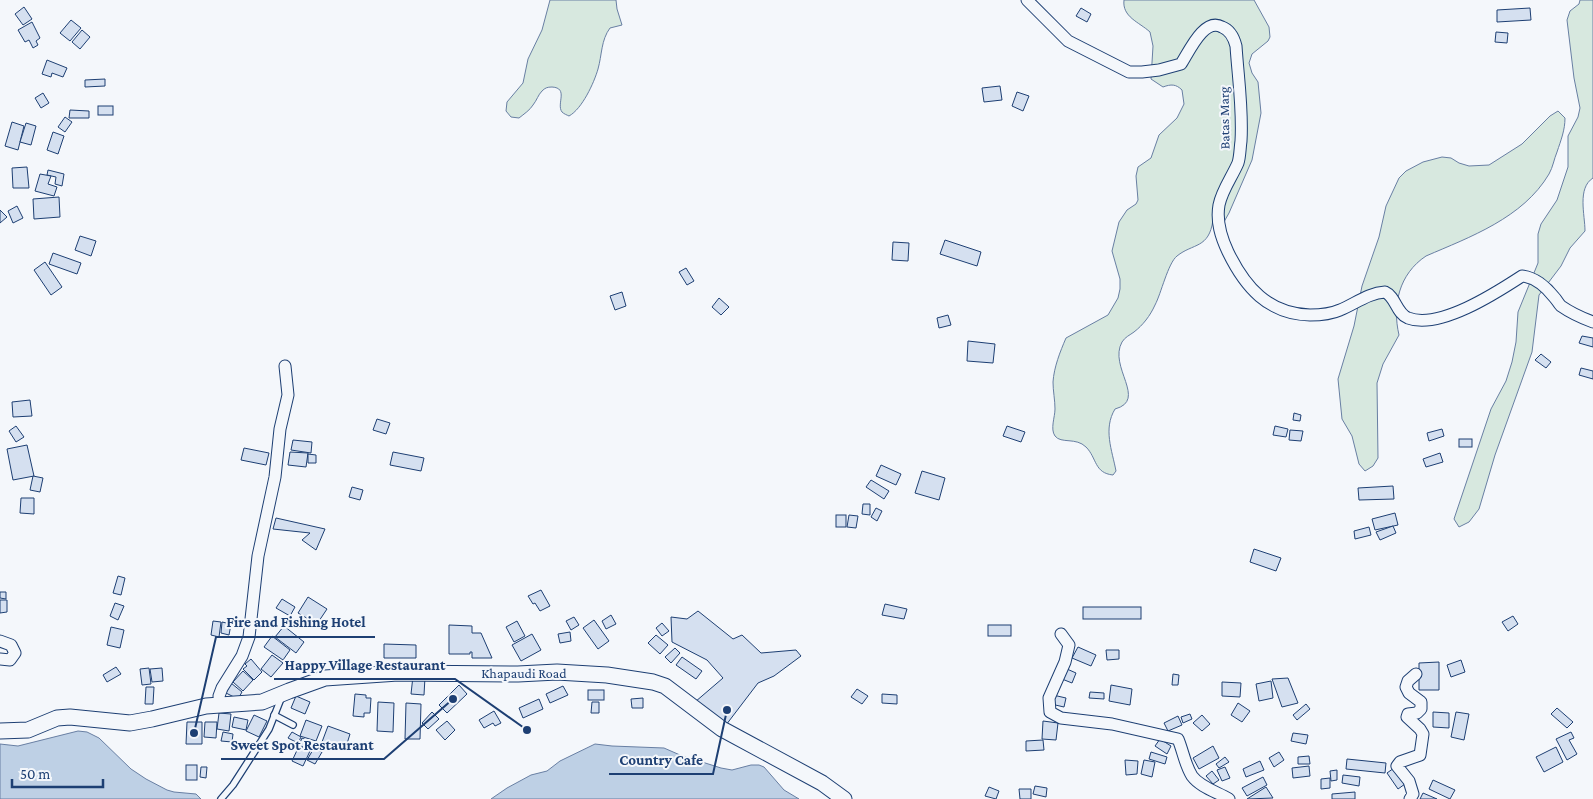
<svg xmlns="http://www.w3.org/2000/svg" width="1593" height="799" font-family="'Crimson Pro',serif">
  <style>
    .green { fill: #d7e8df; stroke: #687fa3 }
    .water { fill: #bed0e5; stroke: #687fa3 }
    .building { fill: #d5e0f0; stroke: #1d3f73 }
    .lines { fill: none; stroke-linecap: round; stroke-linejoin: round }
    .service-casing { stroke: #1d3f73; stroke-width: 8 }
    .minor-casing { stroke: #1d3f73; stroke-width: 13 }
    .secondary-casing { stroke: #1d3f73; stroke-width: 17 }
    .service { stroke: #f4f7fb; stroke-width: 5.5 }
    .minor { stroke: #f4f7fb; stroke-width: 11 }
    .secondary { stroke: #f4f7fb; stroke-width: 15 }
    .labels { text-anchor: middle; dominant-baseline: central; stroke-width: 4; stroke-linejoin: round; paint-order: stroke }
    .street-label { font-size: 14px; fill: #1d3f73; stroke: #f4f7fb }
    .leader { fill: none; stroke: #1d3f73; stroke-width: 2 }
    .callout-dot { fill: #1d3f73; stroke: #f4f7fb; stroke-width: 2 }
    .callout-label { font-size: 15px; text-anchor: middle; font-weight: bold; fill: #1d3f73; stroke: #f4f7fb; stroke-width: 4; stroke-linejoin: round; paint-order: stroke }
  </style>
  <rect width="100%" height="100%" fill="#f4f7fb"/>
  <!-- green -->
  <g class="green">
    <path d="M 550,0 L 616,0 L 617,9 L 622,25 L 610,28 C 601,40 602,55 598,69 C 594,83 582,109 569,116 C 567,115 564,114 562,112 C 556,104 569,88 552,87 C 547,87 545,88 542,91 C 538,95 537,100 533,105 C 530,110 524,114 519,118 L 511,117 L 506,111 L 507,102 L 523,83 L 528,59 L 542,30 Z"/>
    <path d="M 1124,0 L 1254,0 L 1269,27 L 1270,37 L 1268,41 L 1252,54 L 1249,63 L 1252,73 L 1258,82 L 1261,113 L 1252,160 L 1229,213 L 1216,236 L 1213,220 C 1209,249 1193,243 1177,256 C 1168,263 1161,294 1155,305 C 1150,316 1143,325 1134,332 C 1130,335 1125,337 1122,342 C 1108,367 1148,400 1115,409 C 1103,429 1112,450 1116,471 L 1113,475 C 1094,473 1097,458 1086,447 C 1076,437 1061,444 1055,436 C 1050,429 1055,417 1055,409 C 1055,400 1053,391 1053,382 C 1054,367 1060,352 1066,338 L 1108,315 L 1118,298 L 1120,289 L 1120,279 L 1112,251 L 1119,222 L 1127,210 L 1136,204 L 1138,200 L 1136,176 L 1138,167 L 1151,158 L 1159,135 L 1177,118 L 1184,104 L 1182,90 C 1176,84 1171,84 1163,87 L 1151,79 L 1153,46 L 1150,32 C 1139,22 1122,17 1124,0 Z"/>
    <path d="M 1580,0 L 1593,0 L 1593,178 C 1577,188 1585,215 1585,231 L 1570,248 L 1561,266 L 1539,295 L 1532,352 L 1495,455 L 1479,509 L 1469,522 L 1459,527 L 1454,519 L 1491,409 L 1506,381 L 1512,362 L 1516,342 L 1518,312 L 1538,263 L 1538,234 L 1541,224 L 1557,200 L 1568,167 L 1568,136 L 1578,117 L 1580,108 L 1574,78 L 1567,20 L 1570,11 L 1579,4 Z"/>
    <path d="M 1558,111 L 1565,118 C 1565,130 1561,140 1557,152 C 1554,159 1553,167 1549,174 C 1523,218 1470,237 1426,256 C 1399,274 1392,305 1399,335 L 1383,364 L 1377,383 L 1378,458 L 1373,466 L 1365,471 L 1359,464 L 1352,436 L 1342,419 L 1338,379 L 1354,326 L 1362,286 L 1379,237 L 1386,206 L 1399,178 L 1406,171 L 1423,162 L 1442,157 L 1451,158 L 1459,163 L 1469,166 L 1489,165 L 1522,144 L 1550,116 Z"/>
  </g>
  <!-- water -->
  <g class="water">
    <path d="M 78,731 L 87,732 L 99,738 L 131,769 L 146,779 L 167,790 L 174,792 L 196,794 L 201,799 L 0,799 L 0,744 L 18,746 Z"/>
    <path d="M 595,744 L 612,746 L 664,748 L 680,755 L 721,768 L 732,770 L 751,765 L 759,765 L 764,767 L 784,790 L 799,799 L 491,799 L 507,788 L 531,775 L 547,771 L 560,761 Z"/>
  </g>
  <!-- building -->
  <g class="building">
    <path d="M 24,7 L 32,19 L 23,25 L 15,14 Z"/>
    <path d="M 1081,8 L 1091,14 L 1087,22 L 1076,16 Z"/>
    <path d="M 1530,8 L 1531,20 L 1497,22 L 1497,10 Z"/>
    <path d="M 71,20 L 81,28 L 70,41 L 60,33 Z"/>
    <path d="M 32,22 L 40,38 L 36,41 L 38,45 L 33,48 L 29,40 L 25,42 L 18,30 Z"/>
    <path d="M 82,30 L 90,37 L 80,49 L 72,42 Z"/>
    <path d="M 1496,32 L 1508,33 L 1507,43 L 1495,42 Z"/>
    <path d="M 47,60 L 67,68 L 63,77 L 52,73 L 51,77 L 42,74 Z"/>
    <path d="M 105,79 L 105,86 L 85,87 L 85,80 Z"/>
    <path d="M 1000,86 L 1002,100 L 984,102 L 982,88 Z"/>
    <path d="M 1017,92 L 1029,96 L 1023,111 L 1012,106 Z"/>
    <path d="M 43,93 L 49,103 L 41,108 L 35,98 Z"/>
    <rect x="98" y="106" width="15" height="9"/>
    <path d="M 70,110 L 89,111 L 89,118 L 69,118 Z"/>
    <path d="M 65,117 L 72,122 L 65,132 L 58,127 Z"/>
    <path d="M 12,122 L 24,126 L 18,150 L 5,146 Z"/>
    <path d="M 26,123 L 36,126 L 31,145 L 20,142 Z"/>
    <path d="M 53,132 L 64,136 L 58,154 L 47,150 Z"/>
    <path d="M 27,167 L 29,188 L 13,188 L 12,168 Z"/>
    <path d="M 48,170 L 64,174 L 62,186 L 55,184 L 56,177 L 47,175 Z"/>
    <path d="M 40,174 L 51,176 L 48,184 L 57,187 L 54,196 L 35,191 Z"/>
    <path d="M 59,197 L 60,217 L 34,219 L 33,199 Z"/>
    <path d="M 17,206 L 23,218 L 13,223 L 8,211 Z"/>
    <path d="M 0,210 L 7,217 L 0,223 Z"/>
    <path d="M 80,236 L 96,241 L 91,256 L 75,250 Z"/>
    <path d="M 945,240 L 981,252 L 977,266 L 940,254 Z"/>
    <path d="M 893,242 L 909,243 L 908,261 L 892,260 Z"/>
    <path d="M 53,253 L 81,263 L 77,274 L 49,264 Z"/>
    <path d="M 45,262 L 62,287 L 51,295 L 34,270 Z"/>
    <path d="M 686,268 L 694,281 L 687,285 L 679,272 Z"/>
    <path d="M 622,292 L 626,306 L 615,310 L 610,296 Z"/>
    <path d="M 719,298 L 729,307 L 721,315 L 712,307 Z"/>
    <path d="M 948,315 L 951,325 L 939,328 L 937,318 Z"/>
    <path d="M 1582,336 L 1593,338 L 1593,347 L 1579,343 Z"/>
    <path d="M 968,341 L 995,344 L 993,363 L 967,361 Z"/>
    <path d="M 1541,354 L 1551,362 L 1546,368 L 1535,360 Z"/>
    <path d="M 1581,368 L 1593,371 L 1593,379 L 1579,375 Z"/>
    <path d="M 30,400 L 32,416 L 13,417 L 12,402 Z"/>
    <path d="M 1294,413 L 1301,415 L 1300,421 L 1293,420 Z"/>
    <path d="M 377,419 L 390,423 L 386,434 L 373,430 Z"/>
    <path d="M 16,426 L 24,437 L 16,442 L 9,431 Z"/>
    <path d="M 1007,426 L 1025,432 L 1021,442 L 1003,436 Z"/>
    <path d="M 1275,426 L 1288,429 L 1286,437 L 1273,435 Z"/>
    <path d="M 1442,429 L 1444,436 L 1429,441 L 1427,433 Z"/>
    <path d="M 1290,430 L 1303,431 L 1301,441 L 1289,440 Z"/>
    <rect x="1459" y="439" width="13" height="8"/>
    <path d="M 293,440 L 312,442 L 311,453 L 291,450 Z"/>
    <path d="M 27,445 L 34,476 L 13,480 L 7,449 Z"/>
    <path d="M 244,448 L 269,453 L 266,465 L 241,460 Z"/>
    <path d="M 290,452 L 308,453 L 306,467 L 288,465 Z"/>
    <path d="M 393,452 L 424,458 L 421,471 L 390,465 Z"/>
    <path d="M 1440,453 L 1443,462 L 1426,467 L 1423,459 Z"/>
    <path d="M 308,454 L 316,455 L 316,463 L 308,463 Z"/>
    <path d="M 881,465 L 901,474 L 896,485 L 876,476 Z"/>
    <path d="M 922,471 L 945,478 L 939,500 L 915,493 Z"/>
    <path d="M 33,476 L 43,478 L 40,492 L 30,490 Z"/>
    <path d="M 871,480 L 889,491 L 884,499 L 866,487 Z"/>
    <path d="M 1393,486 L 1394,499 L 1359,500 L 1358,488 Z"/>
    <path d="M 352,487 L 363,490 L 360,500 L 349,497 Z"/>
    <path d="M 21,498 L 34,498 L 34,514 L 20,513 Z"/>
    <path d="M 863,504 L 870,504 L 870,515 L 862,514 Z"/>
    <path d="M 876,508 L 882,511 L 877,521 L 871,517 Z"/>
    <path d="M 1395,513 L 1398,525 L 1375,530 L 1372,519 Z"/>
    <rect x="836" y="515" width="10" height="12"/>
    <path d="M 849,515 L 858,516 L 856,528 L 847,527 Z"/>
    <path d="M 276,518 L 325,529 L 316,550 L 302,540 L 310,533 L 273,529 Z"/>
    <path d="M 1393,526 L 1396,533 L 1380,540 L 1376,532 Z"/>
    <path d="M 1369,527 L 1371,535 L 1355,539 L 1354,531 Z"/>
    <path d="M 1254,549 L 1281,558 L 1276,571 L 1250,562 Z"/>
    <path d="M 118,576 L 125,578 L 121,595 L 113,593 Z"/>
    <path d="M 541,590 L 550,606 L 540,611 L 535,603 L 533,604 L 528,596 Z"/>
    <path d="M 0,592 L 6,592 L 6,599 L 0,598 Z"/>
    <path d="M 308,597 L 327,609 L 317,624 L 298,613 Z"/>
    <path d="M 282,599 L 295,607 L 290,616 L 276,608 Z"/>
    <path d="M 0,600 L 7,600 L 7,612 L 0,613 Z"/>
    <path d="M 115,603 L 124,606 L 118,620 L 110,616 Z"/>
    <path d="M 885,604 L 907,609 L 904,619 L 882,615 Z"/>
    <rect x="1083" y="607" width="58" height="12"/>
    <path d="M 698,611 L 733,639 L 742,635 L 761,653 L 796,650 L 801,656 L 774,676 L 758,683 L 726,725 L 695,702 L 723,678 L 707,660 L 672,642 L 671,617 L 687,619 Z"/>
    <path d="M 611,615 L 616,624 L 606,629 L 602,621 Z"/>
    <path d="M 1513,616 L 1518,624 L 1508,631 L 1502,622 Z"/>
    <path d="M 574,617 L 579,625 L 571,630 L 566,621 Z"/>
    <path d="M 594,620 L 609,641 L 598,649 L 583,628 Z"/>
    <path d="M 213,621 L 221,622 L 219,637 L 211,635 Z"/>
    <path d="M 517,621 L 525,636 L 514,642 L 506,627 Z"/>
    <path d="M 222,622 L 231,624 L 229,635 L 221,633 Z"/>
    <path d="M 662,623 L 669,631 L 662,636 L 656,628 Z"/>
    <path d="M 449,625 L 472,626 L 472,633 L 481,633 L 492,658 L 472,658 L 472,652 L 470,652 L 470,654 L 449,654 Z"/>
    <rect x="988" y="625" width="23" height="11"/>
    <path d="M 284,626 L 304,642 L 296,653 L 275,637 Z"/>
    <path d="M 111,627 L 124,630 L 120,648 L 107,645 Z"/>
    <path d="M 570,632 L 571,641 L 560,643 L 558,634 Z"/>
    <path d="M 532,634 L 541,650 L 521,661 L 512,645 Z"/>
    <path d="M 656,635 L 668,645 L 660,654 L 648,643 Z"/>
    <path d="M 272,636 L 290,650 L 283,660 L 264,647 Z"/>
    <path d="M 384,644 L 416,645 L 416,658 L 384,658 Z"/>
    <path d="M 1078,647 L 1096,655 L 1091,666 L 1072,658 Z"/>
    <path d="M 675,648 L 680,653 L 671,663 L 665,657 Z"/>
    <path d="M 1106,650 L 1119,650 L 1119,659 L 1107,660 Z"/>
    <path d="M 272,655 L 283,663 L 271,677 L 261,669 Z"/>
    <path d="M 682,657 L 702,671 L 696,679 L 676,665 Z"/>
    <path d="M 251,659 L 262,672 L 254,680 L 243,669 L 247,666 L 245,664 Z"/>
    <path d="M 1461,660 L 1465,672 L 1451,677 L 1447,665 Z"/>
    <path d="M 1439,662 L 1439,690 L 1419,690 L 1419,663 Z"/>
    <path d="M 116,667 L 121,674 L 107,682 L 103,675 Z"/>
    <path d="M 149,668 L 151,684 L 142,685 L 140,669 Z"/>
    <path d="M 162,668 L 163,681 L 152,682 L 150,669 Z"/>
    <path d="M 1067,669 L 1076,673 L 1072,683 L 1062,679 Z"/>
    <path d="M 243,671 L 253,680 L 243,691 L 233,682 Z"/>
    <path d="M 1173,674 L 1179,675 L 1178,685 L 1172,685 Z"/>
    <path d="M 413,676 L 425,677 L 424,695 L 411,694 Z"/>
    <path d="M 1288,678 L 1298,703 L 1282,707 L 1272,679 Z"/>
    <path d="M 1271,681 L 1273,698 L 1259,701 L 1256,684 Z"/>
    <path d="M 1222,682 L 1241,683 L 1240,697 L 1222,696 Z"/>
    <path d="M 231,683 L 242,692 L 238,699 L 226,693 Z"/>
    <path d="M 459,685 L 467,694 L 447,713 L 439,705 Z"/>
    <path d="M 1111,685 L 1132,689 L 1130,705 L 1109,701 Z"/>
    <path d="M 563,686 L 568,695 L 550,703 L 546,694 Z"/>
    <path d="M 146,687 L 154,687 L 153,704 L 145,704 Z"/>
    <path d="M 857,689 L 868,696 L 862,704 L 851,697 Z"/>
    <rect x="588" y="690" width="16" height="10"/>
    <path d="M 1090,692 L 1104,693 L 1104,699 L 1089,698 Z"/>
    <path d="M 355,694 L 366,695 L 366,698 L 371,698 L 370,713 L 364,713 L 364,717 L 353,716 Z"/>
    <path d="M 882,694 L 897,695 L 897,704 L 882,703 Z"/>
    <path d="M 1053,695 L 1066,698 L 1064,707 L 1051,704 Z"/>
    <path d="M 296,696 L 310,702 L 305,714 L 291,708 Z"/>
    <path d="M 643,698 L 643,708 L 632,708 L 631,699 Z"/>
    <path d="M 539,699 L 543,709 L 523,718 L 519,708 Z"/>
    <path d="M 378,702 L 394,703 L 393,732 L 377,731 Z"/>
    <path d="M 592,702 L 599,702 L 599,713 L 591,713 Z"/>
    <path d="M 406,703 L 421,704 L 420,739 L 405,739 Z"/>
    <path d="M 1238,703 L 1250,711 L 1242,722 L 1231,715 Z"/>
    <path d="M 1306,704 L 1310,709 L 1297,720 L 1293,715 Z"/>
    <path d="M 1557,708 L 1573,722 L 1567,728 L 1551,714 Z"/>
    <path d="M 494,711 L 501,723 L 495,726 L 493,723 L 484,728 L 479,720 Z"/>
    <path d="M 432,712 L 439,719 L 428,729 L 422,723 Z"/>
    <path d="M 1433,712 L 1449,713 L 1449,728 L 1433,727 Z"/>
    <path d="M 1456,712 L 1469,714 L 1464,740 L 1451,737 Z"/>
    <path d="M 219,713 L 231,714 L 229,731 L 217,729 Z"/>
    <path d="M 1190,714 L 1192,719 L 1183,723 L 1181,717 Z"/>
    <path d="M 254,715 L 267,721 L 259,737 L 246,731 Z"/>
    <path d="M 1202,715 L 1210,724 L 1202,731 L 1193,723 Z"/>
    <path d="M 1178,716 L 1182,725 L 1168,731 L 1164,723 Z"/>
    <path d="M 234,717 L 248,720 L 246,730 L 232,727 Z"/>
    <path d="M 306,720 L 322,726 L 316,741 L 300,736 Z"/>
    <path d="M 447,721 L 455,730 L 445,740 L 436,730 Z"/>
    <path d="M 1043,721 L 1058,723 L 1056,740 L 1042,739 Z"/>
    <path d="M 187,722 L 202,722 L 202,744 L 186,744 Z"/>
    <path d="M 205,722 L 217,722 L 216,738 L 204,737 Z"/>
    <path d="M 328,726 L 350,734 L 345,750 L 322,742 Z"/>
    <path d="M 223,732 L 233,734 L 232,742 L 221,741 Z"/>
    <path d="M 292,732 L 301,737 L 298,743 L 288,738 Z"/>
    <path d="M 1571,732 L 1574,738 L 1569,740 L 1577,754 L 1567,760 L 1556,739 Z"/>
    <path d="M 1293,733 L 1308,735 L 1306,744 L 1291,741 Z"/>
    <path d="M 302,738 L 315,744 L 311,751 L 299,745 Z"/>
    <path d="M 1160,739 L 1171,746 L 1167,754 L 1155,746 Z"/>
    <path d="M 1043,740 L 1044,750 L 1026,751 L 1026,741 Z"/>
    <path d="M 299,746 L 310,751 L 303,766 L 292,761 Z"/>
    <path d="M 1213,746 L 1219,758 L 1199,769 L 1193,758 Z"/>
    <path d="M 1556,747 L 1563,762 L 1544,772 L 1536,757 Z"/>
    <path d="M 314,748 L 322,752 L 315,764 L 307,760 Z"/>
    <path d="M 1151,752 L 1167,757 L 1165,764 L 1149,759 Z"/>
    <path d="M 1279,752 L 1284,760 L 1274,767 L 1269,758 Z"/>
    <path d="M 1309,756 L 1310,764 L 1298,764 L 1298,757 Z"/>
    <path d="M 1225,757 L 1229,762 L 1219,768 L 1216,764 Z"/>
    <path d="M 1347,759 L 1386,763 L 1385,773 L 1346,769 Z"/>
    <path d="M 1125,760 L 1138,761 L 1137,774 L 1126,775 Z"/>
    <path d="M 1144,760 L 1155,762 L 1152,777 L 1141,774 Z"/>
    <path d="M 1260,761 L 1264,770 L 1246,777 L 1243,769 Z"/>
    <rect x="186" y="765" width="11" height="15"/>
    <path d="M 1309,766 L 1310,776 L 1293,778 L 1292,768 Z"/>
    <path d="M 201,767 L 207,767 L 206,778 L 200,777 Z"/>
    <path d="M 1225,767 L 1230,778 L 1222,781 L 1217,770 Z"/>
    <path d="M 1394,768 L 1405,784 L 1398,789 L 1387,773 Z"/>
    <path d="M 1337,770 L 1337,780 L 1331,781 L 1330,771 Z"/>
    <path d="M 1212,771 L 1219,780 L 1213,784 L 1206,776 Z"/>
    <path d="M 1343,775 L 1360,777 L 1359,786 L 1342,783 Z"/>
    <path d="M 1263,777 L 1267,785 L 1247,796 L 1242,788 Z"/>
    <path d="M 1330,778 L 1330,788 L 1321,789 L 1321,779 Z"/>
    <path d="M 1433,780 L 1455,790 L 1450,799 L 1429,789 Z"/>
    <path d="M 1035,786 L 1047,788 L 1046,797 L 1033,794 Z"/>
    <path d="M 989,787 L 999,791 L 996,799 L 985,796 Z"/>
    <path d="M 1266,787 L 1273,798 L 1247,799 Z"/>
    <path d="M 1019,789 L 1031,789 L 1031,799 L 1020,799 Z"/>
    <path d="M 1355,792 L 1355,799 L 1332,799 L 1332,794 Z"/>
    <path d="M 1423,793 L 1437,799 L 1420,799 Z"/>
  </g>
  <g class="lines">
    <defs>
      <g id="service">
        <path d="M 274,715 L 293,725"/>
        <path d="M 221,799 L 233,785 L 269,729 L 282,696"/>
      </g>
      <g id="minor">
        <path d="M 1027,0 L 1068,41 L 1129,72 L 1142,72 L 1159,70 L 1181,64 C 1189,52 1204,17 1222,27 C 1230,30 1234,38 1236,46 C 1238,77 1243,109 1241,141 C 1240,148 1240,157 1238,163 C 1232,177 1222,190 1219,205 C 1216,222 1221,237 1228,252 C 1245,287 1268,314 1310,315 C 1320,315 1331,314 1340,310 C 1355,304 1368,293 1385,292 C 1396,297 1396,313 1408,318 C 1439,330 1496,293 1522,276 C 1534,277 1546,287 1554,297 C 1557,300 1558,303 1561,306 C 1571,313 1582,318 1593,322"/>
        <path d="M 1061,634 L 1069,645 L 1065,662 L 1049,698 L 1050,712 L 1061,718 L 1112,724 L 1178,739 C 1183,751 1185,765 1192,776 C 1200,787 1217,792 1229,799"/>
        <path d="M 0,641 L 11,645 L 15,653 L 10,660 L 0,659"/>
        <path d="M 220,704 L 219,696 L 222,688 L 242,656 L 249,637 L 258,556 L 275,477 L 280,429 L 288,395 L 285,366"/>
        <path d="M 1410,799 L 1413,794 L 1409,781 L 1397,766 L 1400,762 L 1420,755 L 1423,734 L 1420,729 L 1407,717 L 1408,714 L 1417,713 L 1421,709 L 1421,702 L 1409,693 L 1406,687 L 1408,681 L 1416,674"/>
      </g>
      <path id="secondary" d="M 0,731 L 28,730 L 57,718 L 70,717 L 130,723 L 152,719 L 206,706 L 262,702 L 289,691 L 325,678 L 398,673 L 518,674 L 557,672 L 607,675 L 653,682 L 665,686 L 722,729 L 822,783 L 844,799"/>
    </defs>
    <!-- service casing -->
    <use href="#service" class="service-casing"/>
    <!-- minor casing -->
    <use href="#minor" class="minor-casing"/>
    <!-- secondary casing -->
    <use href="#secondary" class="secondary-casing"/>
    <!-- service -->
    <use href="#service" class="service"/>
    <!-- minor -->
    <use href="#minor" class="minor"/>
    <!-- secondary -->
    <use href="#secondary" class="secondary"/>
  </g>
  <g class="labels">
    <!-- street labels -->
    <g class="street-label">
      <text transform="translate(1224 118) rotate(-91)">Batas Marg</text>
      <text x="524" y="673">Khapaudi Road</text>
    </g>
  </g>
  <!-- callouts -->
  <path class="leader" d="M194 733L216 637H375M527 730L455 679H274M453 699L384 759H221M727 710L713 774H609"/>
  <g class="callout-dot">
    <circle cx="194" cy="733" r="5"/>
    <circle cx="527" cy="730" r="5"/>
    <circle cx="453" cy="699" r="5"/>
    <circle cx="727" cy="710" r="5"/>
  </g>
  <g class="callout-label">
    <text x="296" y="627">Fire and Fishing Hotel</text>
    <text x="365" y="670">Happy Village Restaurant</text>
    <text x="302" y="750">Sweet Spot Restaurant</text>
    <text x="661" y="765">Country Cafe</text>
  </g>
  <!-- scale -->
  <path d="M12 779v8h91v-8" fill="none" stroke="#1d3f73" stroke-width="2.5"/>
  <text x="20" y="779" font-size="15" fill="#1d3f73" stroke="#f4f7fb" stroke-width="4" paint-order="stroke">50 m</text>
</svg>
